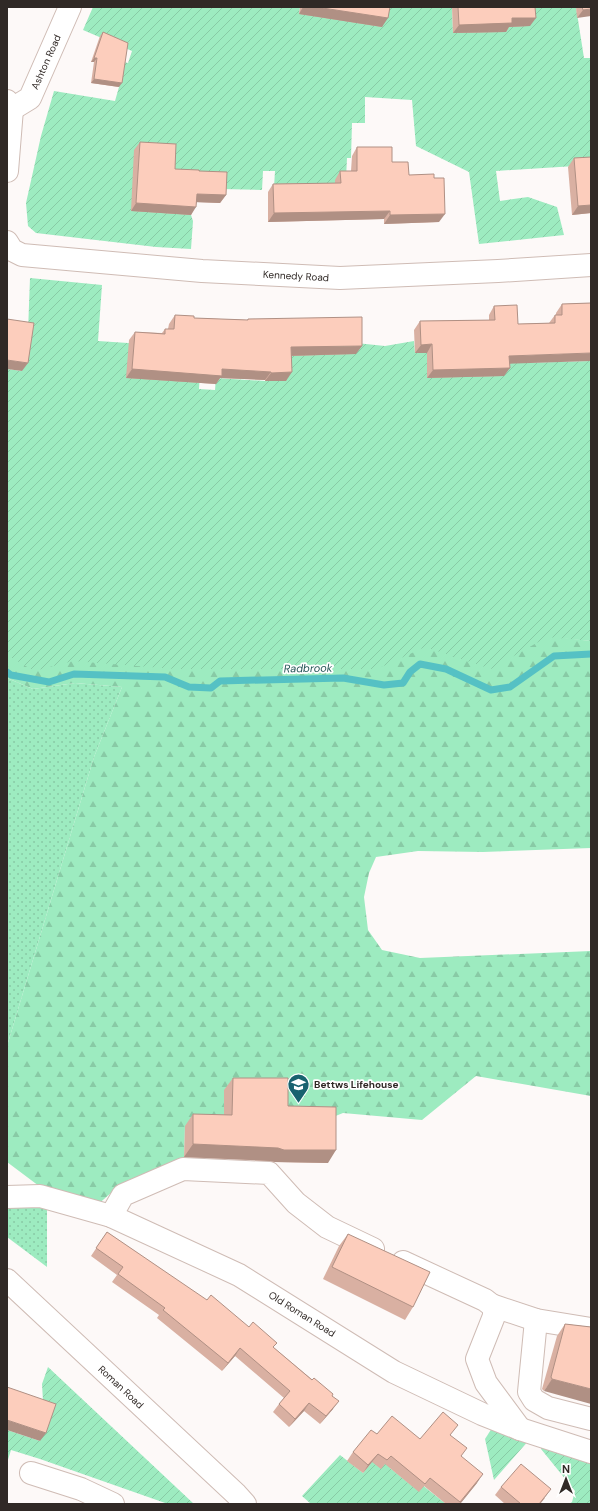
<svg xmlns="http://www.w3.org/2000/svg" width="598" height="1511" font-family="'DM Sans',sans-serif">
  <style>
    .grass { fill: url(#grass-dots) }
    .forest { fill: url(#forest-firs) }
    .garden { fill: url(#garden-furrows) }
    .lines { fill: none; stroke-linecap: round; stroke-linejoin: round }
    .stream { stroke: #55c1c4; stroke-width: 7 }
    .minor-casing { stroke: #cfbcb5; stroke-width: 24 }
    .major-casing { stroke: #cfbcb5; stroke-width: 24 }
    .minor { stroke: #fff; stroke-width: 22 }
    .major { stroke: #fff; stroke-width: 22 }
    .wall { fill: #d9b0a2 }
    .shaded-wall { fill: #b09084 }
    .building { fill: #fccdbc; stroke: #b09084 }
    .labels { text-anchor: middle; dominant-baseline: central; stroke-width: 3.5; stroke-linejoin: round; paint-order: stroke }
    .street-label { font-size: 10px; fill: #302926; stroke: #fff }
    .poi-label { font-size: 10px; font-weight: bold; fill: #302926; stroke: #fff; text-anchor: start }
    .water-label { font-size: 11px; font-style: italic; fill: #285758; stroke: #fff }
  </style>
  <defs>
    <pattern id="grass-dots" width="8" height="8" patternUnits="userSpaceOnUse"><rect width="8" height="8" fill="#9debc0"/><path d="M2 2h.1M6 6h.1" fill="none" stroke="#88caa5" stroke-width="1.8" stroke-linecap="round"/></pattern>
    <pattern id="forest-firs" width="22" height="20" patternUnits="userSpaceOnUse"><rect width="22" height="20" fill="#9debc0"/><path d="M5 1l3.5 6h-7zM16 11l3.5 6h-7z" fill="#88caa5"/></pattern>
    <pattern id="garden-furrows" width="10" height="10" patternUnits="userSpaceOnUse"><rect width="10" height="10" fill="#9debc0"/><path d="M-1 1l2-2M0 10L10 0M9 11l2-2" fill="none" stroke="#88caa5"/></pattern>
  </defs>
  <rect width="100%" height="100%" fill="#fdf9f8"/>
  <!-- grass -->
  <g class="grass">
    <path d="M 7,678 L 33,689 L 75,683 L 122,687 L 94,757 L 7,1046 Z"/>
    <path d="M 7,1205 L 47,1206 L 47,1267 L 7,1237 Z"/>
  </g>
  <!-- forest -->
  <path class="forest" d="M 7,553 L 547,636 L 591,641 L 591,848 L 483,852 L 418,851 L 376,857 L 369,873 L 364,897 L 368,930 L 382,950 L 420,958 L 591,951 L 591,1096 L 476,1076 L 422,1120 L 343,1113 L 328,1119 L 224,1090 L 224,1127 L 185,1126 L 184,1162 L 128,1180 L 112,1192 L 95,1207 L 39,1186 L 7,1162 L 7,1046 L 94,757 L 122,687 L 75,683 L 33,689 L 7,678 Z"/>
  <!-- garden -->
  <g class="garden">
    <path d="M 93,7 L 300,7 L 299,14 L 385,7 L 452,7 L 453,33 L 506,27 L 529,7 L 576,7 L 584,58 L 591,58 L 591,165 L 496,171 L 500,201 L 528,197 L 557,207 L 564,235 L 479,244 L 469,172 L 416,146 L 412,100 L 365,97 L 365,123 L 352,123 L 351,158 L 347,158 L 346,179 L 335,191 L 274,187 L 275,171 L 263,171 L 262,190 L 221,189 L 193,178 L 134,150 L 191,215 L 193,221 L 191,249 L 156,247 L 36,233 L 28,226 L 26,203 L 41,136 L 54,91 L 115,101 L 119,87 L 117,60 L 128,63 L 132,51 L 83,30 Z"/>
    <path d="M 30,278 L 102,285 L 98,341 L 128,343 L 201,354 L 199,389 L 215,390 L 216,378 L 265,381 L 285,344 L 356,343 L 385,346 L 414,341 L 415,353 L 427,353 L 427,378 L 490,344 L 523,363 L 591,361 L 591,641 L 547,637 L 491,669 L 425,647 L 377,669 L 175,669 L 73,661 L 34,671 L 7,655 L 7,369 L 22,371 L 28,332 Z"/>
    <path d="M 48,1367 L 194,1504 L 168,1504 L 40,1459 L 11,1450 L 7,1463 L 7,1430 L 40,1441 L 43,1401 L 42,1384 Z"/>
    <path d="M 492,1428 L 529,1440 L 494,1480 L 485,1439 Z"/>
    <path d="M 543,1444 L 591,1460 L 591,1504 L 569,1504 L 572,1502 L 575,1491 L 541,1449 Z"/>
    <path d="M 340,1455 L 363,1473 L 372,1462 L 388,1461 L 390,1468 L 411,1485 L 416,1480 L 446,1504 L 311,1504 L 302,1496 Z"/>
  </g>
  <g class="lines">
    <!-- stream -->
    <path class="stream" d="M 7,672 L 11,675 L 49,682 L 74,674 L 165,677 L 189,687 L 211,688 L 220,681 L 343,678 L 384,685 L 403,683 L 410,672 L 420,664 L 446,669 L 491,690 L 510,687 L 554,656 L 591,654"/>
    <defs>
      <g id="minor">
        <path d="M 7,101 L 12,109 L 7,171"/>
        <path d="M 12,109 L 30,98 L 70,7"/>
        <path d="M 7,242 L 12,250 L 22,255 L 202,271 L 340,278 L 498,271 L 591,265"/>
        <path d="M 7,1197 L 40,1196 L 111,1216 L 239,1275 L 394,1372 L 482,1414 L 520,1429 L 591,1452"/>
        <path d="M 111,1216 L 123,1195 L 183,1169 L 269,1173 L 296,1203 L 327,1227 L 373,1249"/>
        <path d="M 403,1262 L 485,1300 L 494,1307 L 494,1316 L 477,1359 L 486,1383 L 520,1429"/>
        <path d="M 494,1306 L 536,1320 L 591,1329"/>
        <path d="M 536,1320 L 529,1392 L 534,1400 L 548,1408 L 591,1419"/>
        <path d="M 31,1473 L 81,1489 L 113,1504"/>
      </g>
      <path id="major" d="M 7,1280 L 236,1494 L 245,1504"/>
    </defs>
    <!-- minor casing -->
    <use href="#minor" class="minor-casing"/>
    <!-- major casing -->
    <use href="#major" class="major-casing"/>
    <!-- minor -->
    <use href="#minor" class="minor"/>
    <!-- major -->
    <use href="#major" class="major"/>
  </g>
  <!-- wall -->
  <g class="wall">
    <path d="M 300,7 L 390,7 L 382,27 L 299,14 Z"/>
    <path d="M 452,7 L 535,7 L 530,26 L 509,27 L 506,32 L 453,33 Z"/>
    <path d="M 576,7 L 591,7 L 577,18 Z"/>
    <path d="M 103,32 L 119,87 L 91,83 L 94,62 L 91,62 L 100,36 Z"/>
    <path d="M 140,142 L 175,169 L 199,171 L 226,195 L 220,203 L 197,202 L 191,215 L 131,211 L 134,150 Z"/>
    <path d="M 357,147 L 392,162 L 409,175 L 434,178 L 439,222 L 384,224 L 384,219 L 268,222 L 268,192 L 273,184 L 335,183 L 335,180 L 340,171 L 351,171 L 352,156 Z"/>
    <path d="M 591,157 L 591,213 L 572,215 L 568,167 L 574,158 Z"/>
    <path d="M 591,303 L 510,364 L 504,376 L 427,378 L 427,353 L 415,353 L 414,330 L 420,321 L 489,320 L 489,315 L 494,306 L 518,324 L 549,323 L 555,315 L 556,315 L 556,313 L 562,304 Z"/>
    <path d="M 175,315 L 194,318 L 247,320 L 248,319 L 356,354 L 291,356 L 286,381 L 265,381 L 265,380 L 220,378 L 216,384 L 126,378 L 129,340 L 135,332 L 162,333 L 165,329 L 168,329 L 169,324 Z"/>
    <path d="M 233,1078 L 288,1106 L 328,1163 L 275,1162 L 270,1161 L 184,1157 L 185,1126 L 193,1114 L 224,1115 L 224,1090 Z"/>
    <path d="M 107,1232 L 273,1347 L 332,1396 L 333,1409 L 320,1424 L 304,1411 L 289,1427 L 273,1412 L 279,1404 L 284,1398 L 235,1356 L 222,1371 L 157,1318 L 159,1315 L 112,1282 L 117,1275 L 91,1256 Z"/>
    <path d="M 348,1234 L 413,1307 L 405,1320 L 323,1279 L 339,1246 Z"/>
    <path d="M 591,1290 L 591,1316 L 590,1316 L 590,1291 Z"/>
    <path d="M 565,1324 L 591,1327 L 544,1391 L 542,1389 L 557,1336 Z"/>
    <path d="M 377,1434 L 420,1439 L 461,1457 L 477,1483 L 460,1504 L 446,1504 L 424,1486 L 419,1492 L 385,1464 L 381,1469 L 372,1462 L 363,1473 L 347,1461 L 353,1452 Z"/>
    <path d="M 501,1487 L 545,1498 L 540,1504 L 505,1504 L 495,1495 Z"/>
  </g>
  <!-- shaded-wall -->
  <g class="shaded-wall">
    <path d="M 303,7 L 316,7 L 388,18 L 382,27 L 299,14 Z"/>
    <path d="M 591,9 L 591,16 L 577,18 L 583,10 Z"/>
    <path d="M 512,18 L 536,18 L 530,26 L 509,27 L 506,32 L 453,33 L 459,25 Z"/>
    <path d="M 94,58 L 97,58 L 94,62 L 91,62 Z"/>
    <path d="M 94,79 L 122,83 L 119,87 L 91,83 Z"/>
    <path d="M 197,194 L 226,195 L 220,203 L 192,202 Z"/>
    <path d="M 136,203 L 196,207 L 191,215 L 131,211 Z"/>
    <path d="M 591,205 L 591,213 L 572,215 L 578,206 Z"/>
    <path d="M 390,211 L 384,219 L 268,222 L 274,213 Z"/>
    <path d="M 445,214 L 439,222 L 384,224 L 390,215 Z"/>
    <path d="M 432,344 L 427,353 L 415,353 L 421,345 Z"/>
    <path d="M 362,346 L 356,354 L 285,356 L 291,347 Z"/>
    <path d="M 591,353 L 591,361 L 504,364 L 509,356 Z"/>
    <path d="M 7,360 L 28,363 L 22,371 L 7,369 Z"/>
    <path d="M 510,368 L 504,376 L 427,378 L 433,370 Z"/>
    <path d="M 132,369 L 222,369 L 271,372 L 265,380 L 220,378 L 216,384 L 126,378 Z"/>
    <path d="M 292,372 L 286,381 L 265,381 L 271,373 Z"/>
    <path d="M 193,1144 L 336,1150 L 328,1163 L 275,1162 L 270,1161 L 184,1157 Z"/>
    <path d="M 240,1348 L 235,1356 L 222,1371 L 228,1363 Z"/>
    <path d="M 552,1379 L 591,1389 L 591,1404 L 544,1391 Z"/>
    <path d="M 339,1401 L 333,1409 L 320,1424 L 326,1416 Z"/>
    <path d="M 309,1403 L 304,1411 L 289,1427 L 295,1419 Z"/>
    <path d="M 7,1420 L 46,1433 L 40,1441 L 7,1430 Z"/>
    <path d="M 378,1454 L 372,1462 L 363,1473 L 368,1465 Z"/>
    <path d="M 483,1474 L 477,1483 L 460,1504 L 459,1504 Z"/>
    <path d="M 551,1489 L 540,1504 L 539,1504 Z"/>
  </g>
  <!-- building -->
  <g class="building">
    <path d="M 316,7 L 390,7 L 388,18 Z"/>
    <path d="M 458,7 L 535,7 L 536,18 L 512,18 L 512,23 L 459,25 Z"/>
    <path d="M 582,7 L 591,7 L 591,9 L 583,10 Z"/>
    <path d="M 103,32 L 128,43 L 122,83 L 94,79 L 97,58 L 94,58 Z"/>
    <path d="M 140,142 L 176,144 L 175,169 L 199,170 L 199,171 L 227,172 L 226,195 L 197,194 L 196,207 L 136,203 Z"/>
    <path d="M 357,147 L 392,147 L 392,162 L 408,162 L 409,175 L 434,174 L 434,178 L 444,178 L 445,214 L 390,215 L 390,211 L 274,213 L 273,184 L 341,183 L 340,171 L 357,171 Z"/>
    <path d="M 591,157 L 591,205 L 578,206 L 574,158 Z"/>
    <path d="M 591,303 L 591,353 L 509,356 L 510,368 L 433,370 L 432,344 L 421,345 L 420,321 L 495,320 L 494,306 L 517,305 L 518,324 L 555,323 L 555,315 L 562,315 L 562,304 Z"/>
    <path d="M 175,315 L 194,316 L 194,318 L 248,320 L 248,319 L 362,317 L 362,346 L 291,347 L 292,372 L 271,373 L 271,372 L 222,369 L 222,376 L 132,369 L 135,332 L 165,334 L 165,329 L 174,329 Z"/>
    <path d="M 7,319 L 34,323 L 28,363 L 7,360 Z"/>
    <path d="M 233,1078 L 288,1078 L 288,1106 L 336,1107 L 336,1150 L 284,1150 L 278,1148 L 193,1144 L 193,1114 L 232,1115 Z"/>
    <path d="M 107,1232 L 207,1300 L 211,1295 L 249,1327 L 253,1322 L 277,1343 L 273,1347 L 312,1380 L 314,1378 L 333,1394 L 332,1396 L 339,1401 L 326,1416 L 309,1403 L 295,1419 L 279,1404 L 290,1391 L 240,1348 L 228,1363 L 163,1310 L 165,1308 L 118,1274 L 123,1267 L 96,1248 Z"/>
    <path d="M 348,1234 L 430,1272 L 413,1307 L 332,1267 Z"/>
    <path d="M 565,1324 L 591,1327 L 591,1389 L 552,1379 L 551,1377 Z"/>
    <path d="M 7,1387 L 56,1404 L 46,1433 L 7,1420 Z"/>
    <path d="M 443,1412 L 458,1425 L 450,1435 L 467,1448 L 461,1456 L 483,1474 L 460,1502 L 430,1478 L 425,1484 L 391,1456 L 387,1460 L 378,1454 L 368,1465 L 353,1452 L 371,1430 L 377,1434 L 392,1416 L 420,1439 Z"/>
    <path d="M 521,1464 L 551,1489 L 539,1504 L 521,1504 L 501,1487 Z"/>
  </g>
  <!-- icons -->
  <defs>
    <symbol id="school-pin" viewBox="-11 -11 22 30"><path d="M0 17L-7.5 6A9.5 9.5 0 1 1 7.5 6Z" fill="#18626f" stroke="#fff"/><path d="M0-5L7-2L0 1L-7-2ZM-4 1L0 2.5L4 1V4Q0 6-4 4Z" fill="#fff"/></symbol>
  </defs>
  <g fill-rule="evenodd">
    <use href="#school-pin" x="286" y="1072" width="25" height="34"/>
  </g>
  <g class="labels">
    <!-- street labels -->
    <g class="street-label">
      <text transform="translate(46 62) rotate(-66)">Ashton Road</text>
      <text transform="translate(296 276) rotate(3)">Kennedy Road</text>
      <text transform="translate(302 1314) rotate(32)">Old Roman Road</text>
      <text transform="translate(121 1387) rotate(43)">Roman Road</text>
    </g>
    <!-- poi labels -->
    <g class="poi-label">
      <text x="314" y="1084">Bettws Lifehouse</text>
    </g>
    <!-- water labels -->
    <g class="water-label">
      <text transform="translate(308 668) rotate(-1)">Radbrook</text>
    </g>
  </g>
  <!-- border -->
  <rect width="598" height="1511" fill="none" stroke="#302926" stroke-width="16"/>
  <!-- north arrow -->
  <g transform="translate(566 1479)" stroke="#ffffff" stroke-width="3" paint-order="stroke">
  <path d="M0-3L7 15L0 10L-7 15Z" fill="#302926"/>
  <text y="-6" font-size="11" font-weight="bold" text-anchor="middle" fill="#302926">N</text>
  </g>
</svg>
